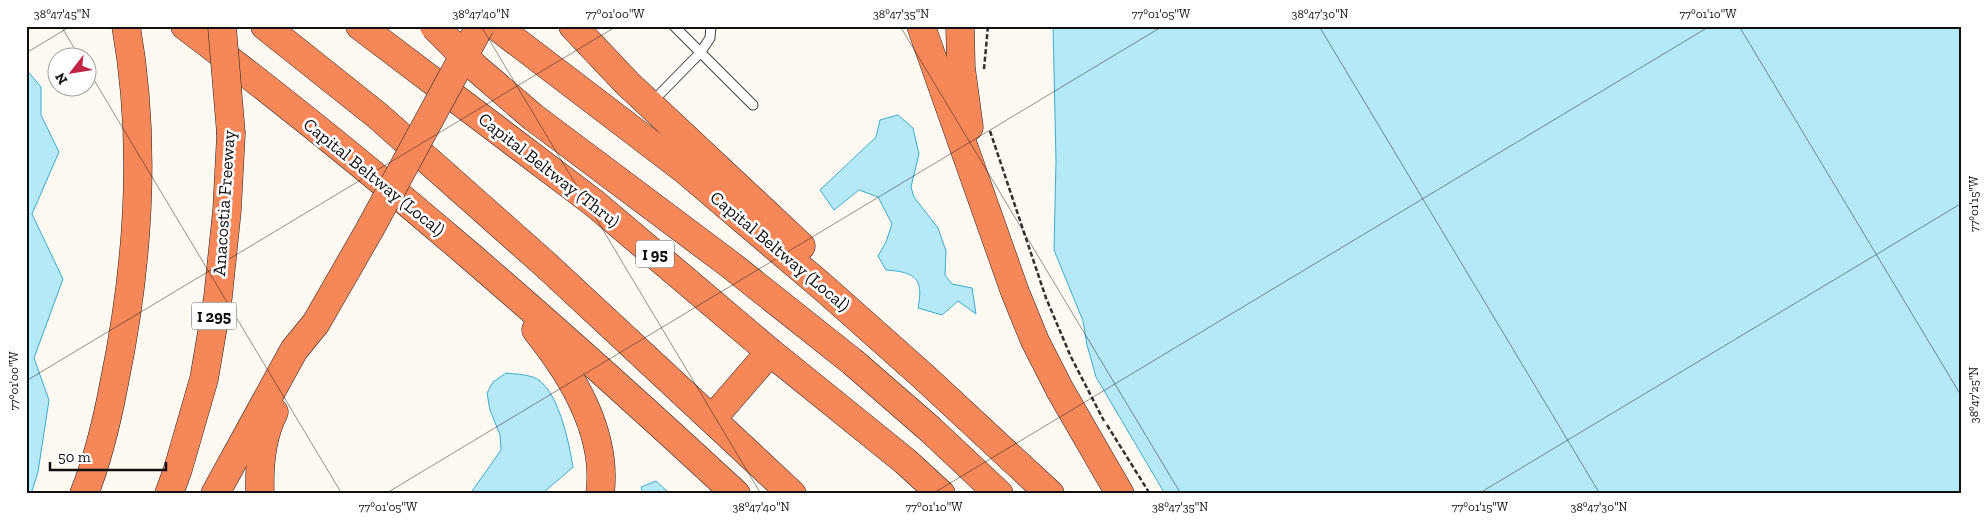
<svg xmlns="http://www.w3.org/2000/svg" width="1988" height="520" font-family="'Zilla Slab',serif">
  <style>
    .water { fill: #b5e9f7; stroke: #3cabcf }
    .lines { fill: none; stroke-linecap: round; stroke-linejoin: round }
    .lane-casing { stroke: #424242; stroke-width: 11 }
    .highway-casing { stroke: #202020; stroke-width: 29 }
    .path { stroke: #313131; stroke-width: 2.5; stroke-dasharray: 5 2.5; stroke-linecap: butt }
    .lane { stroke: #fff; stroke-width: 9 }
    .highway { stroke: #f58759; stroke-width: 28 }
    .highway-bridge-casing { stroke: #202020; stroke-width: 29; stroke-linecap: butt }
    .highway-bridge { stroke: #f58759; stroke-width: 28 }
    .ticks { fill: none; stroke: #0f0f0f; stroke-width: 1; stroke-opacity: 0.45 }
    .labels { text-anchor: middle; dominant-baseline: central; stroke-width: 5; stroke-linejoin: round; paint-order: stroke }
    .shield { fill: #fff; stroke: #575757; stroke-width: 1 }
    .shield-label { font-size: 16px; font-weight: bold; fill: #0f0f0f }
    .street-label { font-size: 18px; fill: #0f0f0f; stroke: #fff }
    .neatline { fill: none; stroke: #0f0f0f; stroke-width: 2 }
    .ticks-label { font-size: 12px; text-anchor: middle; fill: #0f0f0f }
  </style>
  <rect width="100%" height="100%" fill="#fffaf1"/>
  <!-- water -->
  <g class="water">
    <path d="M 1053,26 L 1962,26 L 1962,494 L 1165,494 L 1096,377 L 1087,345 L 1083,321 L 1054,250 L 1056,161 Z"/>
    <path d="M 26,69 L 41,87 L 41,115 L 59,152 L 32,214 L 63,279 L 34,358 L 49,400 L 38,472 L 31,494 L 26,494 Z"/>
    <path d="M 898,115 L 913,128 L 919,154 L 911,187 L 914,197 L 938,228 L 946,251 L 945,275 L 952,284 L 972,288 L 976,314 L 958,301 L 942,315 L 918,308 C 924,278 915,272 886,270 L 878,256 L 886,242 L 892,224 L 878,197 L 859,190 L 834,210 L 820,190 L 876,137 L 880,120 Z"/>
    <path d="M 506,373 C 514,374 524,374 533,377 C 558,386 569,443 573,467 L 544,492 L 544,494 L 470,494 L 501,450 L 500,435 L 490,410 L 487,393 L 493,382 Z"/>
    <path d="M 656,481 L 670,494 L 643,494 L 641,487 Z"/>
  </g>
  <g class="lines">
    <defs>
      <g id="lane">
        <path d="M 674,26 L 753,105"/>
        <path d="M 652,102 L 700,53 L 710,38 L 711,26"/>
      </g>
      <g id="highway">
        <path d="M 185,26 C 378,171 559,330 736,494"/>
        <path d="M 265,26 L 378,116 L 546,265 L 792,494"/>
        <path d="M 360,26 L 594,203 L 770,352 L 905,461 L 941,494"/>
        <path d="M 496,26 L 685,170 L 825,289 L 924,377 L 1050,494"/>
        <path d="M 573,26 L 627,83 L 801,246"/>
        <path d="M 921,26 L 1015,292 L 1035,341 L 1060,390 L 1120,494"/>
        <path d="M 960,26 L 961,68 L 969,127"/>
        <path d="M 536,330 C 572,375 608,433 600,494"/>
        <path d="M 854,363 L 931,430 L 999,494"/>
        <path d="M 712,419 L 770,352"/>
        <path d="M 84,494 C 98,459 107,421 114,384 C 138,268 147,144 126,26"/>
        <path d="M 169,494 L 178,469 L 204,379 L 218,297 L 227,210 L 231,134"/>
        <path d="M 215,494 L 294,350 L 316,323 L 370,229"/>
        <path d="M 260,494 C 259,467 261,437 274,412"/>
      </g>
    </defs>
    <!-- lane casing -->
    <use href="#lane" class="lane-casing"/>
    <!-- highway casing -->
    <use href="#highway" class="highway-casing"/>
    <!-- path -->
    <g class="path">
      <path d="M 984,69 L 988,26"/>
      <path d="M 990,131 L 1046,298 L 1071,357 L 1104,421"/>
      <path d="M 1107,425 L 1150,494"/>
    </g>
    <!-- lane -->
    <use href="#lane" class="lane"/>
    <!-- highway -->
    <use href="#highway" class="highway"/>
    <defs>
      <g id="highway-bridge">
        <path d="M 222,26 L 231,134"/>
        <path d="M 434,26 L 476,68 L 533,117 L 728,263 L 854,363"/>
        <path d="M 370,229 L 480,26"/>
      </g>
    </defs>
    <!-- highway-bridge casing -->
    <use href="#highway-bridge" class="highway-bridge-casing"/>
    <!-- highway-bridge -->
    <use href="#highway-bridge" class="highway-bridge"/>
  </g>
  <!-- ticks -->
  <path class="ticks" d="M 61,26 L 80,58M 481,26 L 761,494M 900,26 L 1181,494M 1319,26 L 1600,494M 1739,26 L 1962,397M 26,53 L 71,26M 88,70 L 342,494M 26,381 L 617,26M 385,494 L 1163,26M 932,494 L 1710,26M 1478,494 L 1962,203"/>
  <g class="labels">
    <!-- shield labels -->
    <g class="shield">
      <rect x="636" y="240.5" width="38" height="27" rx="4"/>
      <rect x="191.5" y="302.5" width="45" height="27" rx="4"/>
    </g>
    <g class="shield-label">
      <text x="655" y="254">I 95</text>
      <text x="214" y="316">I 295</text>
    </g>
    <!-- street labels -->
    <g class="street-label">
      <text transform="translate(549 170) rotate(38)">Capital Beltway (Thru)</text>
      <text transform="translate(374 177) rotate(39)">Capital Beltway (Local)</text>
      <text transform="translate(224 203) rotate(-86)">Anacostia Freeway</text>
      <text transform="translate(780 251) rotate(40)">Capital Beltway (Local)</text>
    </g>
  </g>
  <!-- border -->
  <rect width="1988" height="520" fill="none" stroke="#ffffff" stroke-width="55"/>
  <!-- north arrow -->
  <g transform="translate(72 72) rotate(239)"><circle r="24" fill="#ffffff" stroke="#9f9f9f"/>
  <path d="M0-4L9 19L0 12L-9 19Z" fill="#c12545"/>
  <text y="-8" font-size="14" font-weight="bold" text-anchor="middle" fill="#0f0f0f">N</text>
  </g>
  <!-- scale -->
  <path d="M50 462v8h116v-8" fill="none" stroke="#0f0f0f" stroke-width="2.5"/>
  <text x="58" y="462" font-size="15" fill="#0f0f0f" stroke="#ffffff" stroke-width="4" paint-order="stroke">50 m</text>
  <rect x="28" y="28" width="1932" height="464" class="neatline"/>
  <g class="ticks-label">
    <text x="62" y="18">38°47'45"N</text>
    <text x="481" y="18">38°47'40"N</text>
    <text x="615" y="18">77°01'00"W</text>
    <text x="901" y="18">38°47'35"N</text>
    <text x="1161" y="18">77°01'05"W</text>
    <text x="1320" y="18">38°47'30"N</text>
    <text x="1708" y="18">77°01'10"W</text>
    <text transform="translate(1974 204) rotate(-90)" y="4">77°01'15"W</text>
    <text transform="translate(14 381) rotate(-90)" y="4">77°01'00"W</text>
    <text transform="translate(1974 395) rotate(-90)" y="4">38°47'25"N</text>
    <text x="388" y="511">77°01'05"W</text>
    <text x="761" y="511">38°47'40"N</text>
    <text x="934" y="511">77°01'10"W</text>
    <text x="1180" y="511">38°47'35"N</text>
    <text x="1480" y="511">77°01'15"W</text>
    <text x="1599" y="511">38°47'30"N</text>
  </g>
</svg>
